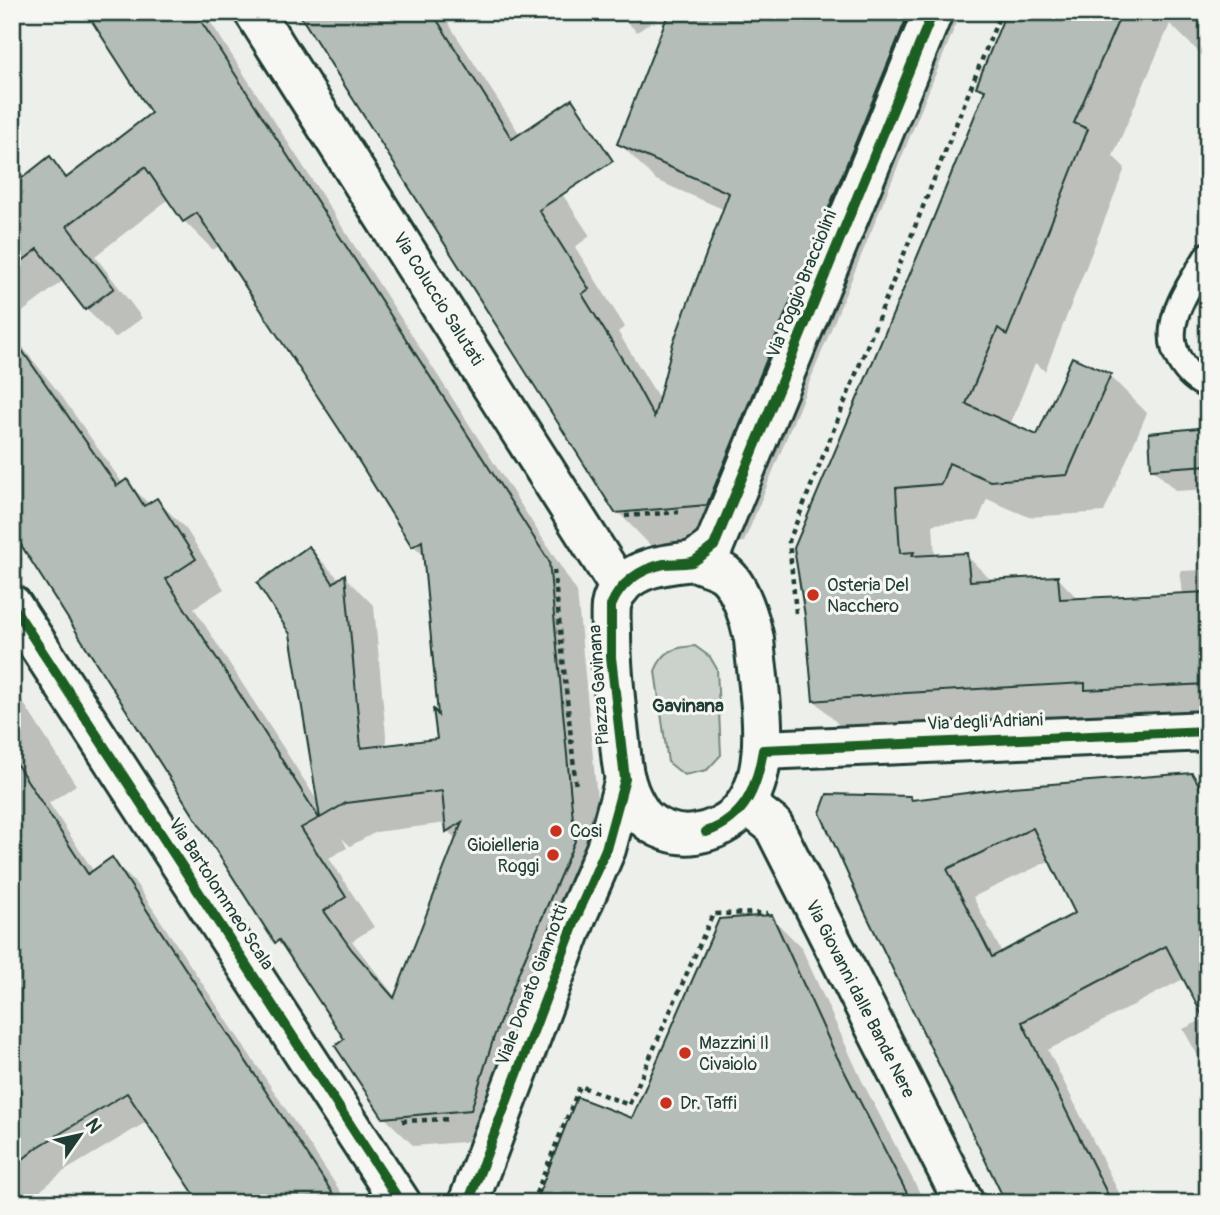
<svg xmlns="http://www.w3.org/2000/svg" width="1220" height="1215" font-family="Pangolin,sans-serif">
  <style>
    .green { fill: #cbd2cc; stroke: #758880; stroke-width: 2 }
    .shadow { fill: #0003; fill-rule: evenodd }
    .building { fill: #b4bdb8; stroke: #1f3d34; stroke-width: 2; fill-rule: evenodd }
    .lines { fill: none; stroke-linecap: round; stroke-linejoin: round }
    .service-casing { stroke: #1f3d34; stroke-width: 30 }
    .minor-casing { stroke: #1f3d34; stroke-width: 44 }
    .tertiary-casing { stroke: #1f3d34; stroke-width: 44 }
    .secondary-casing { stroke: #1f3d34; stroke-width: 44 }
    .path { stroke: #1f3d34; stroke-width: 4.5; stroke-dasharray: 5 5; stroke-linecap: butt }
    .service { stroke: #f6f6f2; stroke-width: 24 }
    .minor { stroke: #f6f6f2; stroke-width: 38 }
    .tertiary { stroke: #f6f6f2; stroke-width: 38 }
    .secondary { stroke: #f6f6f2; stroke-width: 38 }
    .cycleway-casing { stroke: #f6f6f2; stroke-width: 15 }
    .cycleway { stroke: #1b5e20; stroke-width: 10 }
    .poi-dot { fill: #c8321e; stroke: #f6f6f2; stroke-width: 2.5 }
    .labels { text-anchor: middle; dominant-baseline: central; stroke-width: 6; stroke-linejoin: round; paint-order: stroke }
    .street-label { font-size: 18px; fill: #1f3d34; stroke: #f6f6f2 }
    .poi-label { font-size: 18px; fill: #1f3d34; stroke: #f6f6f2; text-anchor: start }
    .neighbourhood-label { font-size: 19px; font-weight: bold; fill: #1f3d34; stroke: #f6f6f2 }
  </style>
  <rect width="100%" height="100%" fill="#edefea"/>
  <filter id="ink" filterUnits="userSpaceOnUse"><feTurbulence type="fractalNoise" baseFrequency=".0143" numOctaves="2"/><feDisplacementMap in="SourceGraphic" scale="14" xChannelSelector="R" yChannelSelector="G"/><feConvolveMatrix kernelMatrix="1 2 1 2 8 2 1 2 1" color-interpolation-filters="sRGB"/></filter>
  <g filter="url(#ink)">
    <!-- green -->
    <path class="green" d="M 695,646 L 710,657 L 717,669 L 721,755 L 707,770 L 684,775 L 668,762 L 655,671 C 663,651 674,647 695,646 Z"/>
    <!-- shadow -->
    <g class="shadow">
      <path d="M 87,12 L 204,12 L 577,592 L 604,871 L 500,1139 L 414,1146 L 384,1117 L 346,1040 L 294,959 L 277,941 L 12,528 L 12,334 L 60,394 L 123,484 L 127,482 L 149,504 L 157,500 L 186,529 L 224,589 L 194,608 L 320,805 L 309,548 L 340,580 L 345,577 L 374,606 L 387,747 L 439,740 L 436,713 L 440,717 L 425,557 L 414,546 L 341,428 L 220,245 L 213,250 L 184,221 L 169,199 L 95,256 L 142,318 L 115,338 L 86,309 L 64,280 L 12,320 L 12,226 L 50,159 L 69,178 L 153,114 ZM 447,823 L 448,831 L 457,841 L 396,998 L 352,941 L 374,927 L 329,858 L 347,848 L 342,838 L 350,846 L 376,832 Z"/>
      <path d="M 300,12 L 441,12 L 541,167 L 551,177 L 590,236 L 575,247 L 625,327 L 618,332 L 660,400 L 725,210 L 656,180 L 619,143 L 671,12 L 961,12 L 744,542 L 654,549 L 617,511 Z"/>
      <path d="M 617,12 L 667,12 L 637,32 Z"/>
      <path d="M 1008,12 L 1208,12 L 1208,61 L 1170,24 L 1113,156 L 1125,168 L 1045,371 L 1035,363 L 1010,425 L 1038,438 L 1110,376 L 1147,413 L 1104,512 L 1029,517 L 987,499 L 978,521 L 933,524 L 935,557 L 966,555 L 993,582 L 1058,578 L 1079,600 L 1182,595 L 1180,571 L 1208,570 L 1208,723 L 852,738 L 815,701 L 933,225 L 985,93 L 978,86 Z"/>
      <path d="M 1208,428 L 1208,489 L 1176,491 L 1152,468 Z"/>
      <path d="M 12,685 L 76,785 L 49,803 L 94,872 L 112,859 L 137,885 L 348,1203 L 202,1203 L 148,1121 L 63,1172 L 25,1203 L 12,1203 Z"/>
      <path d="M 1191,775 L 1208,791 L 1208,1074 L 1183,1029 L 1206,1018 L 1185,978 L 1048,1050 L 1124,1203 L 1009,1203 L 913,802 ZM 1051,860 L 1077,914 L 1002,953 L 973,897 Z"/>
      <path d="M 771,917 L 801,947 L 862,1081 L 925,1203 L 537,1203 L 633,1121 Z"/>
    </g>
    <!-- building -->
    <g class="building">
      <path d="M 86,12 L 195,12 L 549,561 L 575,841 L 521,967 L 494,1037 L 471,1110 L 383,1118 L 335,1046 L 344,1039 L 279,940 L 275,943 L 12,531 L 12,336 L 117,486 L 127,479 L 144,506 L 157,498 L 196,559 L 166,579 L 319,818 L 301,828 L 346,897 L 324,911 L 352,950 L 394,998 L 462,822 L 446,832 L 442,791 L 346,803 L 320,818 L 290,634 L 257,583 L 309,546 L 333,583 L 345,574 L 361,748 L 437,739 L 433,708 L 438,715 L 422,541 L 412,547 L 339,429 L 197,213 L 183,222 L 145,167 L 67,226 L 114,288 L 85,310 L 38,249 L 12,269 L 12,186 L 50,156 L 66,178 L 151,113 Z"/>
      <path d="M 298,12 L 432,12 L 512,139 L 572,99 L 613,161 L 539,210 L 589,289 L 582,294 L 627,367 L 654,417 L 673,343 L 729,193 L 617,144 L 669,12 L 909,12 L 707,505 L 615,513 Z"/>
      <path d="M 1006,12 L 1122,12 L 1074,123 L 1088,129 L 1007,335 L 998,328 L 966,404 L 1037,435 L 1072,357 L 1111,374 L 1067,475 L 990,481 L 949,463 L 941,484 L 896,488 L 900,553 L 914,552 L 912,556 L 967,553 L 970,581 L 1058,576 L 1060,599 L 1208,592 L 1208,684 L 1085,690 L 1085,683 L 906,693 L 813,701 L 805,616 L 794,548 L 931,224 L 985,90 L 976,87 Z"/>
      <path d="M 1208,427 L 1208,465 L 1151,469 L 1149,433 Z"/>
      <path d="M 12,757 L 88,874 L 112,857 L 339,1203 L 200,1203 L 127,1093 L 38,1147 L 12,1168 Z"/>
      <path d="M 1192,773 L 1208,800 L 1208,1026 L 1166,946 L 1022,1022 L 1112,1203 L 1006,1203 L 864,910 L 820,813 L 827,794 L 910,796 L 912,800 L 1013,787 ZM 1033,828 L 1075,913 L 992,957 L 947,869 Z"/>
      <path d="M 772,915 L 833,1049 L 912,1203 L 535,1203 L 577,1097 L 632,1118 L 719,919 Z"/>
    </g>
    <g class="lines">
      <defs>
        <path id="service" d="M 1208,255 C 1190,286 1158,325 1180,361 C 1187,373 1195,381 1208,386"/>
        <g id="minor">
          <path d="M 254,12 L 620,588"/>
          <path d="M 12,605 L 401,1203"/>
          <path d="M 763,750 L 1208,731"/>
          <path d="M 746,804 L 773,825 L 964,1203"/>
        </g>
        <path id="tertiary" d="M 468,1203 L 577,916 L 606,849 L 625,779"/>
        <g id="secondary">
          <path d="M 694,561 C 703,565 717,568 725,574 C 740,586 750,620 754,639 C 759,705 788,818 695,834 C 677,837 654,829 642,815 C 635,805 629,793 626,782 C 621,767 621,749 619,734 C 615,701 611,667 611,633 C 611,625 610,615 611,606 C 612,600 616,592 620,587 C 638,566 668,564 694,561 Z"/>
          <path d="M 694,561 L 714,546 L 933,12"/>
        </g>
      </defs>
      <!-- service casing -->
      <use href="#service" class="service-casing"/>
      <!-- minor casing -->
      <use href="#minor" class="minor-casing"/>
      <!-- tertiary casing -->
      <use href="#tertiary" class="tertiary-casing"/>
      <!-- secondary casing -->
      <use href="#secondary" class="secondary-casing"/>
      <!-- path -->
      <g class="path">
        <path d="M 204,12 L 210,22"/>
        <path d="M 625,516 L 679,512"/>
        <path d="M 12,548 L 21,562"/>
        <path d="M 554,570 L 576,788"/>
        <path d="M 796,613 L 789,541 L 1001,12"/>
        <path d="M 1200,774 L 1208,789"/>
        <path d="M 402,1121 L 452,1119"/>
        <path d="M 532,1203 L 580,1086 L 629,1105 L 713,914 L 768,913"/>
      </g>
      <!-- service -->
      <use href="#service" class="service"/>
      <!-- minor -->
      <use href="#minor" class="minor"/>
      <!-- tertiary -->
      <use href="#tertiary" class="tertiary"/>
      <!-- secondary -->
      <use href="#secondary" class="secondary"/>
      <defs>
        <g id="cycleway">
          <path d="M 12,605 L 401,1203"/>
          <path d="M 706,832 C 746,818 757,787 763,750 L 1208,731"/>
          <path d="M 468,1203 L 577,916 L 606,849 L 625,779 L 611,657 L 611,606 C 620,583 640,569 664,564 C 673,563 683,564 692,562 C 699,559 707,551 714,546 L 933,12"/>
        </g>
      </defs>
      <!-- cycleway casing -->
      <use href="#cycleway" class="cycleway-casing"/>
      <!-- cycleway -->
      <use href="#cycleway" class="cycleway"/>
    </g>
  </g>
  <!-- markers -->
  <g class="poi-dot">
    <circle cx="813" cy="595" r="7"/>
    <circle cx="556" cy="831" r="7"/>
    <circle cx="553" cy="855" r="7"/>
    <circle cx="685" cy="1053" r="7"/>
    <circle cx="666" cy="1103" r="7"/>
  </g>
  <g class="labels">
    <!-- street labels -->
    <g class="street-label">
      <text transform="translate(802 284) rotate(-68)">Via Poggio Bracciolini</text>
      <text transform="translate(438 299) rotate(58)">Via Coluccio Salutati</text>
      <text transform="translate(599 685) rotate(-94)">Piazza Gavinana</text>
      <text transform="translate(985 722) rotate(-2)">Via degli Adriani</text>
      <text transform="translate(221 894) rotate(57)">Via Bartolommeo Scala</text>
      <text transform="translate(532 985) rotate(-69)">Viale Donato Giannotti</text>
      <text transform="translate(860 999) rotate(63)">Via Giovanni dalle Bande Nere</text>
    </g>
    <!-- poi labels -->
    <g class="poi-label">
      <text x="827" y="585">Osteria Del<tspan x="827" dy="21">Nacchero</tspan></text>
      <text x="570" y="831">Cosi</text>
      <text x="539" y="845" text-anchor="end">Gioielleria<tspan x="539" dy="21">Roggi</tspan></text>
      <text x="699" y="1043">Mazzini Il<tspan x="699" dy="21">Civaiolo</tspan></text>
      <text x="680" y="1103">Dr. Taffi</text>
    </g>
    <!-- neighbourhood labels -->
    <g class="neighbourhood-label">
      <text x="688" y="706">Gavinana</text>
    </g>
  </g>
  <!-- margin -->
  <rect width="1220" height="1215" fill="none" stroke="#f6f6f2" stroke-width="42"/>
  <rect x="21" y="21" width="1178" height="1173" fill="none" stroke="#1f3d34" stroke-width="2.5" filter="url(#ink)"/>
  <!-- north arrow -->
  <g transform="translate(80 1135) rotate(56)" stroke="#f6f6f2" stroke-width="5" paint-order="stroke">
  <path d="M0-5L12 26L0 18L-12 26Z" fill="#1f3d34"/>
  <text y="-10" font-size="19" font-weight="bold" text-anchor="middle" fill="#1f3d34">N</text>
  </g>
</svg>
